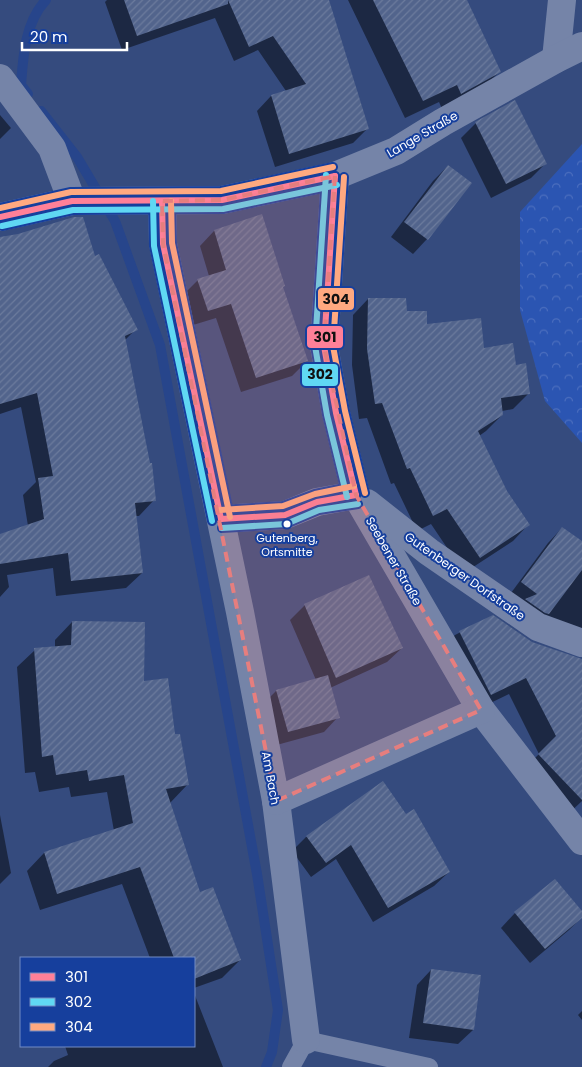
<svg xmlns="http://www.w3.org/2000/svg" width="582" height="1067" font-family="Poppins,sans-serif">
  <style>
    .forest { fill: url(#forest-crowns) }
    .shadow { fill: #0007 }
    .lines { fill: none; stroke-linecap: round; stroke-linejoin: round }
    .stream { stroke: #27458b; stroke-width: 10 }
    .building { fill: url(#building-hatch) }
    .service { stroke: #7584a8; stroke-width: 18 }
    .minor { stroke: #7584a8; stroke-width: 28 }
    .tertiary { stroke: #7584a8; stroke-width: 28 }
    .bus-1-casing { stroke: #163f9d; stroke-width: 10 }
    .bus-2-casing { stroke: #163f9d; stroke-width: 10 }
    .bus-3-casing { stroke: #163f9d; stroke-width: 10 }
    .bus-1 { stroke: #ff8098; stroke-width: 6 }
    .bus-2 { stroke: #60d8f3; stroke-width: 6 }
    .bus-3 { stroke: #ffa980; stroke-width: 6 }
    .marked { fill: #e67e7e; fill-opacity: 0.2; stroke: #e67e7e; stroke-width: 4; stroke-dasharray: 10 6; stroke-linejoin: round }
    .bus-dot { fill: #fff; stroke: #163f9d; stroke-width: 2 }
    .labels { text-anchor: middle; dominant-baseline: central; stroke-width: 4; stroke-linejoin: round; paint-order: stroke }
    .bus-label { font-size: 11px; fill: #fff; stroke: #163f9d }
    .street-label { font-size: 12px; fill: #fff; stroke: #163f9d }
    .line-badge { stroke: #163f9d; stroke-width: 2 }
    .pale-badge-label { font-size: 14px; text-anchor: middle; font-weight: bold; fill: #111 }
  </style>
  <defs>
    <pattern id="forest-crowns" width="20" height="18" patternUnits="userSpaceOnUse" patternTransform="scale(1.25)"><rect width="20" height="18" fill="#2b55b2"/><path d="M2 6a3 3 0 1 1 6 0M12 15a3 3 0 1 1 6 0" fill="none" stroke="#4b6ebe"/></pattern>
    <pattern id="building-hatch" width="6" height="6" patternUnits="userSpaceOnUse" patternTransform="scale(1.25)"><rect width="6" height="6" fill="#52648c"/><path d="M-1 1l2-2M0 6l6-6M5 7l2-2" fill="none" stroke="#6c7b9d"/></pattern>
  </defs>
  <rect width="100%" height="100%" fill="#354b7e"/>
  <!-- forest -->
  <path class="forest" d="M 582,144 L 582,443 L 545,401 L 520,310 L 520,212 Z"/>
  <!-- shadow -->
  <g class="shadow">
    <path d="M 107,0 L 328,0 L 368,128 L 353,143 L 275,167 L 257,111 L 271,96 L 286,91 L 258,50 L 234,61 L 215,18 L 122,50 L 105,2 Z"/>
    <path d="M 348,0 L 465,0 L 500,71 L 482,89 L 443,111 L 439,102 L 405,118 Z"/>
    <path d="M 0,115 L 11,128 L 0,139 Z"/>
    <path d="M 476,123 L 545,164 L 531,178 L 491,198 L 461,138 Z"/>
    <path d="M 448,166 L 427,239 L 413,254 L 391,237 L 433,181 Z"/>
    <path d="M 261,216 L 282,288 L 307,361 L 292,376 L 241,392 L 216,318 L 193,325 L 183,295 L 198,280 L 209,276 L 200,246 L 214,231 Z"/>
    <path d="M 0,238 L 94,258 L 136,329 L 124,341 L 154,500 L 139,516 L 135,516 L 142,573 L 126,588 L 56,596 L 53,568 L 7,575 L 9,587 L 0,597 L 0,536 L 28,526 L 23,495 L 36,482 L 21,407 L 0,414 Z"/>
    <path d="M 368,299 L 405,312 L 426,325 L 483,349 L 515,366 L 529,393 L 513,409 L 502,411 L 502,415 L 486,431 L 479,436 L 506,491 L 528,525 L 513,541 L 464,573 L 431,524 L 417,531 L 394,483 L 391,484 L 367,418 L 359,419 L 352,365 L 353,315 Z"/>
    <path d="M 562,528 L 582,543 L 582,653 L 508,597 L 548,543 Z"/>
    <path d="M 305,605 L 402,648 L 387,662 L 330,688 L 338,717 L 324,732 L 273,746 L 262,705 L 276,691 L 316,680 L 290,620 Z"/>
    <path d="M 492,616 L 532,643 L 582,661 L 582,801 L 565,817 L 521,772 L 539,754 L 509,694 L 474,711 L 438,652 L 455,635 Z"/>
    <path d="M 72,622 L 143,682 L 174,736 L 188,784 L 170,803 L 199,893 L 240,960 L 222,978 L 194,988 L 194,958 L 150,958 L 122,884 L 40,910 L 27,871 L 44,853 L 114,831 L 107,792 L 71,797 L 69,787 L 39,792 L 35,772 L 25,773 L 17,667 L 35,650 L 55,648 L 55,640 Z"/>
    <path d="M 0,815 L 11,873 L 0,884 Z"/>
    <path d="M 406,816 L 449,872 L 434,886 L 373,922 L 336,859 L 311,877 L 292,851 L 306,837 Z"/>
    <path d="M 515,913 L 582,913 L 582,917 L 569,930 L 530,963 L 501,928 Z"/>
    <path d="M 431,970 L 473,1030 L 458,1044 L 409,1038 L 417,985 Z"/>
    <path d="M 194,993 L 223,1067 L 48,1067 L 54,1061 L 68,1055 L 65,1046 L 194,1046 Z"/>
    <path d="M 582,1011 L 582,1020 L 578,1015 Z"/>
  </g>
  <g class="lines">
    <!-- stream -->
    <g class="stream">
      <path d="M 28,94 L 21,85 C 23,57 25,22 46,0"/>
      <path d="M 41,111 L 77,157 L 115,221 L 160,345 L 257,874 L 278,1010 L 272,1052 L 266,1067"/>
    </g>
  </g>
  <!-- building -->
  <g class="building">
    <path d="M 124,0 L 228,0 L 228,4 L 137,36 Z"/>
    <path d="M 228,0 L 329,0 L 369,129 L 289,154 L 271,95 L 306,84 L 273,36 L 249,47 Z"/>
    <path d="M 373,0 L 467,0 L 501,72 L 461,94 L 457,85 L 423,101 Z"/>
    <path d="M 515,100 L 547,164 L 506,184 L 475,122 Z"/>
    <path d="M 448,165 L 472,183 L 428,240 L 404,222 Z"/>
    <path d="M 262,214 L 285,286 L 283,287 L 308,361 L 256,378 L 231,304 L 208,311 L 197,279 L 226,270 L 214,230 Z"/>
    <path d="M 74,217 L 83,217 L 95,256 L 99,254 L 138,330 L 125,336 L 150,463 L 152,463 L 156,501 L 135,503 L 143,573 L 71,581 L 68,553 L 0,564 L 0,534 L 44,519 L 38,478 L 53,476 L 37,393 L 0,404 L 0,237 L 18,234 Z"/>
    <path d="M 368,298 L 406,298 L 407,311 L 427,311 L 427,324 L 481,318 L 484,348 L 513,343 L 516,365 L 526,363 L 530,394 L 501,398 L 503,415 L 478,431 L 507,491 L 530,525 L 480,558 L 447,509 L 433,516 L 410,468 L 407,469 L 382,403 L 375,404 L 367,349 Z"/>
    <path d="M 562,527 L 582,541 L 582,570 L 549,614 L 545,613 L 525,599 L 537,594 L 521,582 Z"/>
    <path d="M 369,575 L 403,648 L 336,678 L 304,604 Z"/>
    <path d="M 493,615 L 532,642 L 582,659 L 582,800 L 538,754 L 556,736 L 526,678 L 491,695 L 459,631 Z"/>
    <path d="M 72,621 L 145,622 L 144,681 L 168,678 L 175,734 L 180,734 L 189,785 L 166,789 L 200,892 L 213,887 L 241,960 L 194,979 L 194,958 L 174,958 L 140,867 L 57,894 L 44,852 L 133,823 L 124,775 L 89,781 L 87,770 L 56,775 L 53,755 L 42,757 L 34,648 L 71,645 Z"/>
    <path d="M 328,675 L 340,718 L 288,732 L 276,690 Z"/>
    <path d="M 383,781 L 406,814 L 414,809 L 450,872 L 388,908 L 351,845 L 326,863 L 306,836 Z"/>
    <path d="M 555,879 L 582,911 L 582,918 L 545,949 L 514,912 Z"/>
    <path d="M 431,969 L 481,975 L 474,1030 L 423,1023 Z"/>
  </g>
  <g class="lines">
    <!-- service -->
    <path class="service" d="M 291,1067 L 306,1040 L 429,1067"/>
    <!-- minor -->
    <g class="minor">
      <path d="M 556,59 L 562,0"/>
      <path d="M 0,78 L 52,148 L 72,201"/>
      <path d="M 335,176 L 324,346 L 336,413 L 356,495 L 481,710 L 582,841"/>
      <path d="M 162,201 L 163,244 L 240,612 L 276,801 L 306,1040"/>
      <path d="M 367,503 L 429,552 L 538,627 L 582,643"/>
      <path d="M 221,519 L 285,515 L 317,502 L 356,495"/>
      <path d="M 276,801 L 481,710"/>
    </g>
    <!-- tertiary -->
    <path class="tertiary" d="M 0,217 L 72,201 L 222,200 L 335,176 L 396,151 L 443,122 L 556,59 L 582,46"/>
    <defs>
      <g id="bus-1">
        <path d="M 335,176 L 324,346 L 336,413 L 356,495"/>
        <path d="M 162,201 L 163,244 L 221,519"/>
        <path d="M 0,217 L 72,201 L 222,200 L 335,176"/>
        <path d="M 221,519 L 285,515 L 317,502 L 356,495"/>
      </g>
      <g id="bus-2">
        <path d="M 326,175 L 315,346 L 327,415 L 347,497"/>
        <path d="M 153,201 L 154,246 L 212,521"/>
        <path d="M 2,226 L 73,210 L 223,209 L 337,185"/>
        <path d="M 222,528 L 286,524 L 319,510 L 358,504"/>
      </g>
      <g id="bus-3">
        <path d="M 344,177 L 333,346 L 345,411 L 365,493"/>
        <path d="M 171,201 L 172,243 L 230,517"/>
        <path d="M 0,208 L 71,192 L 221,191 L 333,167"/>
        <path d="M 220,510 L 283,506 L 315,494 L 354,486"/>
      </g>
    </defs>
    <!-- bus-1 casing -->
    <use href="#bus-1" class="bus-1-casing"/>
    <!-- bus-2 casing -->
    <use href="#bus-2" class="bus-2-casing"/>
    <!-- bus-3 casing -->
    <use href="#bus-3" class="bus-3-casing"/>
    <!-- bus-1 -->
    <use href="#bus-1" class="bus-1"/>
    <!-- bus-2 -->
    <use href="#bus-2" class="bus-2"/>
    <!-- bus-3 -->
    <use href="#bus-3" class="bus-3"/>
  </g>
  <!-- marked area -->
  <path class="marked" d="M 335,176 L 324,346 L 356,495 L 481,710 L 276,801 L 163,244 L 162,201 L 222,200 Z"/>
  <!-- markers -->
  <circle class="bus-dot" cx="287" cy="524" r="4.5"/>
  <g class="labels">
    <!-- bus labels -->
    <g class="bus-label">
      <text x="287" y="538">Gutenberg,<tspan x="287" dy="14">Ortsmitte</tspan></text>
    </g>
    <!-- street labels -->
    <g class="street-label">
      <text transform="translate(422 134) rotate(-30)">Lange Straße</text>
      <text transform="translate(394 561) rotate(60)">Seebener Straße</text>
      <text transform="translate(465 576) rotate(35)">Gutenberger Dorfstraße</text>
      <text transform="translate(271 778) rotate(80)">Am Bach</text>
    </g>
  </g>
  <g class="line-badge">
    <rect x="317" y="287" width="38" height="24" rx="5" fill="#ffa980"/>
    <rect x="306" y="325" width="38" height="24" rx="5" fill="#ff8098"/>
    <rect x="301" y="363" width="38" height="24" rx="5" fill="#60d8f3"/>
  </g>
  <g class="pale-badge-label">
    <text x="336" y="304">304</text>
    <text x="325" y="342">301</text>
    <text x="320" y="379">302</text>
  </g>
  <!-- legend -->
  <rect x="20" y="957" width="175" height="90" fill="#163f9d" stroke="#738cc4"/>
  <rect x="30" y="973" width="25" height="8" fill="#ff8098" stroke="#738cc4"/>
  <text x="65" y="982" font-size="15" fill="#ffffff">301</text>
  <rect x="30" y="998" width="25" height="8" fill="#60d8f3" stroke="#738cc4"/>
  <text x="65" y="1007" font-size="15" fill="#ffffff">302</text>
  <rect x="30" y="1023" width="25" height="8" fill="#ffa980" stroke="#738cc4"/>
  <text x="65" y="1032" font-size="15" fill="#ffffff">304</text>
  <!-- scale -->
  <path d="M22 42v8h105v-8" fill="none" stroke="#ffffff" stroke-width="2.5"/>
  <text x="30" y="42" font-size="15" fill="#ffffff" stroke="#163f9d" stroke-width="4" paint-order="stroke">20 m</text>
</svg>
